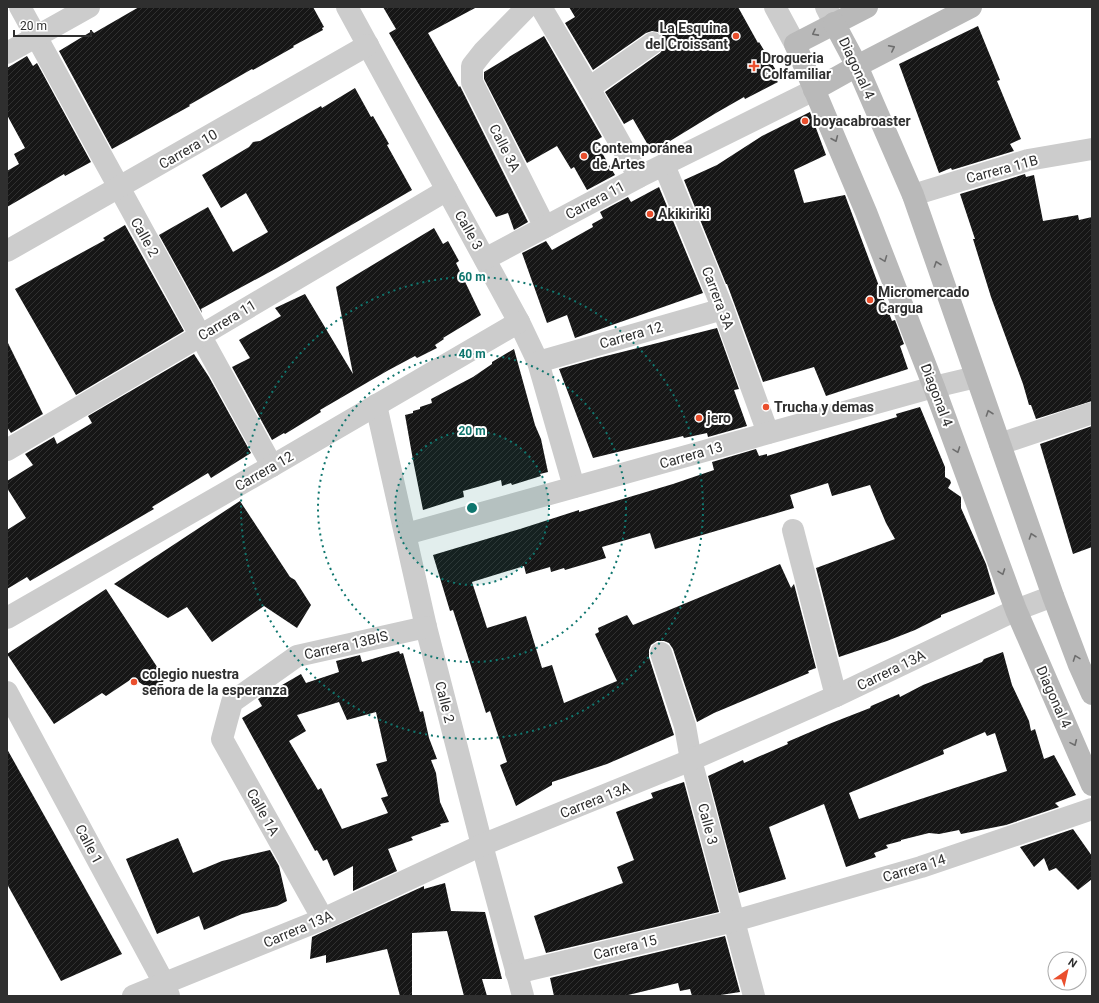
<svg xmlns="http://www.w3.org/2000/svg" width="1099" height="1003" font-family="Roboto,sans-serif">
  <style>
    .building { fill: url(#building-hatch); fill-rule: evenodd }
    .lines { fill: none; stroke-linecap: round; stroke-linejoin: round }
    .minor { stroke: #ccc; stroke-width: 22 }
    .tertiary { stroke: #ccc; stroke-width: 22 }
    .secondary { stroke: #b9b9b9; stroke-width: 22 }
    .oneway { stroke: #6d6d6d }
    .ring { fill: none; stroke: #0f766e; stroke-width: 2; stroke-dasharray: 2 4 }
    .poi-dot { fill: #ea4f2d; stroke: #fff; stroke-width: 1.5 }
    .labels { text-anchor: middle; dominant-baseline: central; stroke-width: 4; stroke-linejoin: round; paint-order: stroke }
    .poi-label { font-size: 14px; font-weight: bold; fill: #2f2f2f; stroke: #fff; text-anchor: start }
    .street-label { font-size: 14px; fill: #2f2f2f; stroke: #fff }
    .centre { fill: #0f766e; stroke: #fff; stroke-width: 2 }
    .ring-label { font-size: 12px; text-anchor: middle; font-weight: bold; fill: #0f766e; stroke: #fff; stroke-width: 4; stroke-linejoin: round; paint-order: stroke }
  </style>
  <defs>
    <pattern id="building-hatch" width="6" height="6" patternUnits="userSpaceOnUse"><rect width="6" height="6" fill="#161616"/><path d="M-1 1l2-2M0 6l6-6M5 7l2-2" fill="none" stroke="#303030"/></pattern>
  </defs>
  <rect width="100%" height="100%" fill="#fff"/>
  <!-- building -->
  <g class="building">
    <path d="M 139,7 L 313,7 L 324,27 L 322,28 L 323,30 L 293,46 L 294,47 L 253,70 L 252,69 L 189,105 L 190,106 L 112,149 L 59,51 L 92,31 L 94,33 Z"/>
    <path d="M 383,7 L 477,7 L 428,33 L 459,87 L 460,86 L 528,222 L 514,230 L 508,213 L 496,217 L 389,33 L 396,29 Z"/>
    <path d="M 569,7 L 738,7 L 758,43 L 759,42 L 780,77 L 776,80 L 778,82 L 745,99 L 744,97 L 716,113 L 652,152 L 633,119 L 624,124 L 605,92 L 660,53 L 664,48 L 665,42 L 663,36 L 658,32 L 652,31 L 646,33 L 593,70 L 565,23 L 575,17 Z"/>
    <path d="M 978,26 L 1000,80 L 997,81 L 1021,139 L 1010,144 L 1014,151 L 952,170 L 951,168 L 939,173 L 899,64 Z"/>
    <path d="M 544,36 L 602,137 L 595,141 L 615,175 L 587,190 L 574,167 L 571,169 L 557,146 L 527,163 L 484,79 L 484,72 Z"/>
    <path d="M 27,56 L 33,66 L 37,63 L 91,162 L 65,176 L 64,174 L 7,207 L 7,171 L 19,164 L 14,154 L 25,148 L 7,115 L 7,68 Z"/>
    <path d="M 355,88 L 371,117 L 373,116 L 389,144 L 387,145 L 412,190 L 277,268 L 201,309 L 202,313 L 159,235 L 208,207 L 233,252 L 268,232 L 246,193 L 221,208 L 202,175 L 249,147 L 253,142 L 260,141 L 321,106 L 322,108 Z"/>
    <path d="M 810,112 L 826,155 L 794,170 L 804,203 L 845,195 L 892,321 L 895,320 L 904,344 L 900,346 L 908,369 L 826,396 L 814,367 L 763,382 L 727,284 L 726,284 L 684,180 L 717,165 L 762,136 Z"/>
    <path d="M 1025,174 L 1026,177 L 1034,175 L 1043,221 L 1078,215 L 1079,220 L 1092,217 L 1092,401 L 1036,419 L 1031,405 L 1029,405 L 1023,384 L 991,297 L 973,239 L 975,239 L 960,194 Z"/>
    <path d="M 659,187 L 703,293 L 575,338 L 567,315 L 547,323 L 522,253 L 546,241 L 552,250 L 593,227 L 592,224 L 603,218 L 600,212 L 628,197 L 631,202 Z"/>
    <path d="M 125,225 L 184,331 L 76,395 L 15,289 L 105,240 L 103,238 Z"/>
    <path d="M 434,228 L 443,244 L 448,241 L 459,261 L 456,263 L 481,315 L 443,338 L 444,339 L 435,345 L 437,348 L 417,358 L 415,356 L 387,371 L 320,410 L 321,412 L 285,434 L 284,433 L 272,440 L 232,367 L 250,358 L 239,340 L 281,316 L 275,308 L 305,294 L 353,374 L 336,287 Z"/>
    <path d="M 717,328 L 739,389 L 734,390 L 747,426 L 708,437 L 707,433 L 684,438 L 683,436 L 593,458 L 559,369 L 598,358 Z"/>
    <path d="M 7,341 L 43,414 L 11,433 L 7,427 Z"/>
    <path d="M 514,349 L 535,425 L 541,439 L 548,472 L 540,474 L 541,476 L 512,485 L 511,483 L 502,486 L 501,480 L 481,486 L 463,491 L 464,497 L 423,510 L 413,460 L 405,415 L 413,413 L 413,411 L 420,409 L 420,407 L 432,403 L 431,399 L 473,377 L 492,364 L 492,362 Z"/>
    <path d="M 194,354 L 209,377 L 251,453 L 211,478 L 208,473 L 152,507 L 154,509 L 30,581 L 27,577 L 7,589 L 7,530 L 26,518 L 7,488 L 7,481 L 33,465 L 25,454 L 54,437 L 57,444 L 92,423 L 88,416 Z"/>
    <path d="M 920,407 L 945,467 L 945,477 L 950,480 L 951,483 L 948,488 L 961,497 L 961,508 L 986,564 L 995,594 L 941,615 L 941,617 L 915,630 L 887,641 L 839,657 L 816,568 L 895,539 L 886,523 L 870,485 L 832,496 L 828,483 L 790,495 L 794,508 L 655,549 L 650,533 L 602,547 L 606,558 L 565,570 L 564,568 L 551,572 L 550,567 L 526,574 L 524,566 L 472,582 L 487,628 L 526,616 L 542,668 L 552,665 L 564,703 L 617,681 L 595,634 L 599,632 L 598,628 L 627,615 L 633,625 L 780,564 L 791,588 L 794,584 L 816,668 L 808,671 L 809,673 L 714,713 L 697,722 L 673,649 L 669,643 L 664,641 L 657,641 L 651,645 L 649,650 L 649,657 L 674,735 L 607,764 L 552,782 L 552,785 L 516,806 L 500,765 L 507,762 L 490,711 L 486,713 L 453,610 L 450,611 L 433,555 L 520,529 L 579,510 L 579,512 L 673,484 L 714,470 L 712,462 L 756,449 L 759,456 L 767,454 L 767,456 L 897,417 L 896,414 Z"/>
    <path d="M 1092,426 L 1092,547 L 1073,554 L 1040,444 Z"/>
    <path d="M 240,501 L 290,577 L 295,580 L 311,605 L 297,628 L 264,606 L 212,642 L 187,607 L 168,618 L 114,584 Z"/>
    <path d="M 106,589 L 165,679 L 155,693 L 133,678 L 106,696 L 102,693 L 54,724 L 7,654 Z"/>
    <path d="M 399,651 L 400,654 L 403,653 L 420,712 L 423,711 L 429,738 L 437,759 L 431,760 L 436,773 L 440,802 L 449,822 L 440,824 L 441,826 L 411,837 L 413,840 L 388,849 L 397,871 L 353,891 L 353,866 L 334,876 L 327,859 L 323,861 L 317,850 L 315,851 L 242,718 L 262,706 L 258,699 L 301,674 L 306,683 L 339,672 L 336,661 L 360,655 L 362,662 ZM 339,702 L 347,720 L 376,712 L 387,761 L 376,764 L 388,796 L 381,798 L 388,813 L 342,829 L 321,788 L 318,790 L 289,741 L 306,731 L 297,715 Z"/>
    <path d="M 1003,652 L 1012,685 L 1029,721 L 1031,731 L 1035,729 L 1044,759 L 1054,755 L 1076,795 L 1055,803 L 1059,807 L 1006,825 L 961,834 L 959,830 L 939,834 L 929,833 L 901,840 L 901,841 L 886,845 L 888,848 L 874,853 L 876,857 L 846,867 L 824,804 L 769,827 L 786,879 L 739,893 L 708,776 L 743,760 L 744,763 L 788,744 L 787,742 L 829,724 L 870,708 L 871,706 L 899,694 L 900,697 L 923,685 L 982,662 L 984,659 ZM 985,732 L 987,736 L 995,733 L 1007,771 L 859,819 L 849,793 L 944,754 L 943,750 Z"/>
    <path d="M 7,749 L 122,954 L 61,981 L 7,884 Z"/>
    <path d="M 684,782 L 719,912 L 546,953 L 534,916 L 623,883 L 617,867 L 634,860 L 616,812 L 653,798 L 651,793 Z"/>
    <path d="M 1073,829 L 1092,856 L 1092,879 L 1078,890 L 1056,868 L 1049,871 L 1044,858 L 1034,867 L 1020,847 Z"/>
    <path d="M 178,838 L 193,873 L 222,861 L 270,850 L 279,866 L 287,901 L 277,906 L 242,914 L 204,930 L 199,916 L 157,934 L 126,859 Z"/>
    <path d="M 445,883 L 451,911 L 485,912 L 502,979 L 482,979 L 487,996 L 464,996 L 447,931 L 412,933 L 412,996 L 400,996 L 387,949 L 326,963 L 326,955 L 310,959 L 312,937 L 424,886 L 424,889 Z"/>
    <path d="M 725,936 L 740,992 L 714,996 L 692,996 L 690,989 L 680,991 L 678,983 L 624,996 L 554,996 L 550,978 Z"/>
  </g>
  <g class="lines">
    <!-- minor -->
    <g class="minor">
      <path d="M 20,7 L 272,466"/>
      <path d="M 347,7 L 519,322 L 538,362 L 574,487"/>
      <path d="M 527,7 L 483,52 L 472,66 L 472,82 L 545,227"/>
      <path d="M 541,7 L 589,88 L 639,177"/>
      <path d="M 7,53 L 89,7"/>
      <path d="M 589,88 L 653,43"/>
      <path d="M 664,165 L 723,309 L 768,433"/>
      <path d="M 913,195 L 1028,160 L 1092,149"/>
      <path d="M 7,251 L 368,45"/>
      <path d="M 485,259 L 639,177 L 814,90"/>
      <path d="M 538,362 L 723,309"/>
      <path d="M 376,405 L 426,627 L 482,845 L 523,996"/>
      <path d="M 1000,444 L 1092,413"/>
      <path d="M 7,450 L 447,190"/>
      <path d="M 793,530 L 836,696"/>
      <path d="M 406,534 L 934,387 L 976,377"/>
      <path d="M 7,618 L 272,466 L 519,322"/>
      <path d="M 661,653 L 685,726 L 691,760 L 754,996"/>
      <path d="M 7,692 L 164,983 L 169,996"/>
      <path d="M 323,919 L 222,739 L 232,702 L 297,656 L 426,627"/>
      <path d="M 516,973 L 734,921 L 921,867 L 1092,809"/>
      <path d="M 133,996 L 323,919 L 482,845 L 691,760 L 836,696 L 1016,610 L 1053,596"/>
    </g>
    <!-- tertiary -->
    <g class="tertiary">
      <path d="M 775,7 L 795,44"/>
      <path d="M 826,7 L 834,23"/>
    </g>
    <!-- secondary -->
    <g class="secondary">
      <path d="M 867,7 L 795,44 L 866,212 L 934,387 L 1016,610 L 1092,785"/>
      <path d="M 834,23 L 857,66 L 913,195 L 1053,596 L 1079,665 L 1092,694"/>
      <path d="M 814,90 L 857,66 L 971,7"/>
    </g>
  </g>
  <!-- one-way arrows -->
  <defs><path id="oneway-chevron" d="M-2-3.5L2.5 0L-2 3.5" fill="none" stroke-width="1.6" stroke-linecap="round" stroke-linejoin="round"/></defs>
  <g class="oneway">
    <use href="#oneway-chevron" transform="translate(815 33) rotate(152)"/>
    <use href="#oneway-chevron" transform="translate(892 48) rotate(-27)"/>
    <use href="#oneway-chevron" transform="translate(835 139) rotate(67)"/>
    <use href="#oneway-chevron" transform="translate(884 259) rotate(69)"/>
    <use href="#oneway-chevron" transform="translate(937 264) rotate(-109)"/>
    <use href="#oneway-chevron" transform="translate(989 413) rotate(-109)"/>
    <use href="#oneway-chevron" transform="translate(957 450) rotate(70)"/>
    <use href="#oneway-chevron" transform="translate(1032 536) rotate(-109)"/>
    <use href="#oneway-chevron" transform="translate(1002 572) rotate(70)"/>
    <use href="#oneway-chevron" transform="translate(1076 658) rotate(-110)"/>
    <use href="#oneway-chevron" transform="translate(1074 743) rotate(66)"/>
  </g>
  <!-- distance rings -->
  <circle cx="472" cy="508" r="77" fill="#0f766e" fill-opacity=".12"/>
  <g class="ring">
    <circle cx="472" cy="508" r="77"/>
    <circle cx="472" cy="508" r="154"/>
    <circle cx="472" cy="508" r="231"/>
  </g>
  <!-- markers -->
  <g class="poi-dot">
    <circle cx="736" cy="36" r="4"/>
    <path d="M752 60h4v4h4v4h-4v4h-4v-4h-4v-4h4z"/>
    <circle cx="805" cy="121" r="4"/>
    <circle cx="584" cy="156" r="4"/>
    <circle cx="650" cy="214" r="4"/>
    <circle cx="870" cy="300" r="4"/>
    <circle cx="766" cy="407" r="4"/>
    <circle cx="699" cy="418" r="4"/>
    <circle cx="134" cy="682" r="4"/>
  </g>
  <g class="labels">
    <!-- poi labels -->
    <g class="poi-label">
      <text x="728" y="28" text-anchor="end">La Esquina<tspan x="728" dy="16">del Croissant</tspan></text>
      <text x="762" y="58">Drogueria<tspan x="762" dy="16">Colfamiliar</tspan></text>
      <text x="813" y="121">boyacabroaster</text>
      <text x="592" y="148">Contemporánea<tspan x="592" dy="16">de Artes</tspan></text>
      <text x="658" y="214">Akikiriki</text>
      <text x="878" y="292">Micromercado<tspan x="878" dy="16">Cargua</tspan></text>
      <text x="774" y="407">Trucha y demas</text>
      <text x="707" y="418">jero</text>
      <text x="142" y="674">colegio nuestra<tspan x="142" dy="16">señora de la esperanza</tspan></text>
    </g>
    <!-- street labels -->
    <g class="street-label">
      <text transform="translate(857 68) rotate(65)">Diagonal 4</text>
      <text transform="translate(505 148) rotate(63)">Calle 3A</text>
      <text transform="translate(188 149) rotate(-30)">Carrera 10</text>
      <text transform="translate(1002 169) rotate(-15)">Carrera 11B</text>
      <text transform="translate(595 200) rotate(-28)">Carrera 11</text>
      <text transform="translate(469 230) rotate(61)">Calle 3</text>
      <text transform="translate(145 237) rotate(61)">Calle 2</text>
      <text transform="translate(718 298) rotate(69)">Carrera 3A</text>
      <text transform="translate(227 320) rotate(-31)">Carrera 11</text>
      <text transform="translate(631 335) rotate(-16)">Carrera 12</text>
      <text transform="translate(937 395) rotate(69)">Diagonal 4</text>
      <text transform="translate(691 455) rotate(-16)">Carrera 13</text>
      <text transform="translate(264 471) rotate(-30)">Carrera 12</text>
      <text transform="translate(346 645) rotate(-13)">Carrera 13BIS</text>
      <text transform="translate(891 670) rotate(-26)">Carrera 13A</text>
      <text transform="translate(1054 697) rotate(66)">Diagonal 4</text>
      <text transform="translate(445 702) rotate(76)">Calle 2</text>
      <text transform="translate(595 800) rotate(-22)">Carrera 13A</text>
      <text transform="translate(263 812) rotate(61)">Calle 1A</text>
      <text transform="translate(708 824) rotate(75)">Calle 3</text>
      <text transform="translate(89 844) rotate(62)">Calle 1</text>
      <text transform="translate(914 868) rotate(-17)">Carrera 14</text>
      <text transform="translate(298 929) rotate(-23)">Carrera 13A</text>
      <text transform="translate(625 947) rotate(-14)">Carrera 15</text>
    </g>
  </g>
  <circle cx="472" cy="508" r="6" class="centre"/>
  <g class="ring-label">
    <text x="472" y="281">60 m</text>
    <text x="472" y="358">40 m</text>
    <text x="472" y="435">20 m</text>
  </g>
  <!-- border -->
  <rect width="1099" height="1003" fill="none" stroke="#2f2f2f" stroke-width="16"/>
  <!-- north arrow -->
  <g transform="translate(1067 971) rotate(34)"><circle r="19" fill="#ffffff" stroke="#acacac"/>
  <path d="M0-3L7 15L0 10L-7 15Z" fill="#ea4f2d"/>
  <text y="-6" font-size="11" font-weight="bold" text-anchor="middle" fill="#2f2f2f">N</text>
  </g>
  <!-- scale -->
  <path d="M14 30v6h77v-6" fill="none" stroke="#2f2f2f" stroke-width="2"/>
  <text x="20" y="30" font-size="12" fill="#2f2f2f" stroke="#ffffff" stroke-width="3" paint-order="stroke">20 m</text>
</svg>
